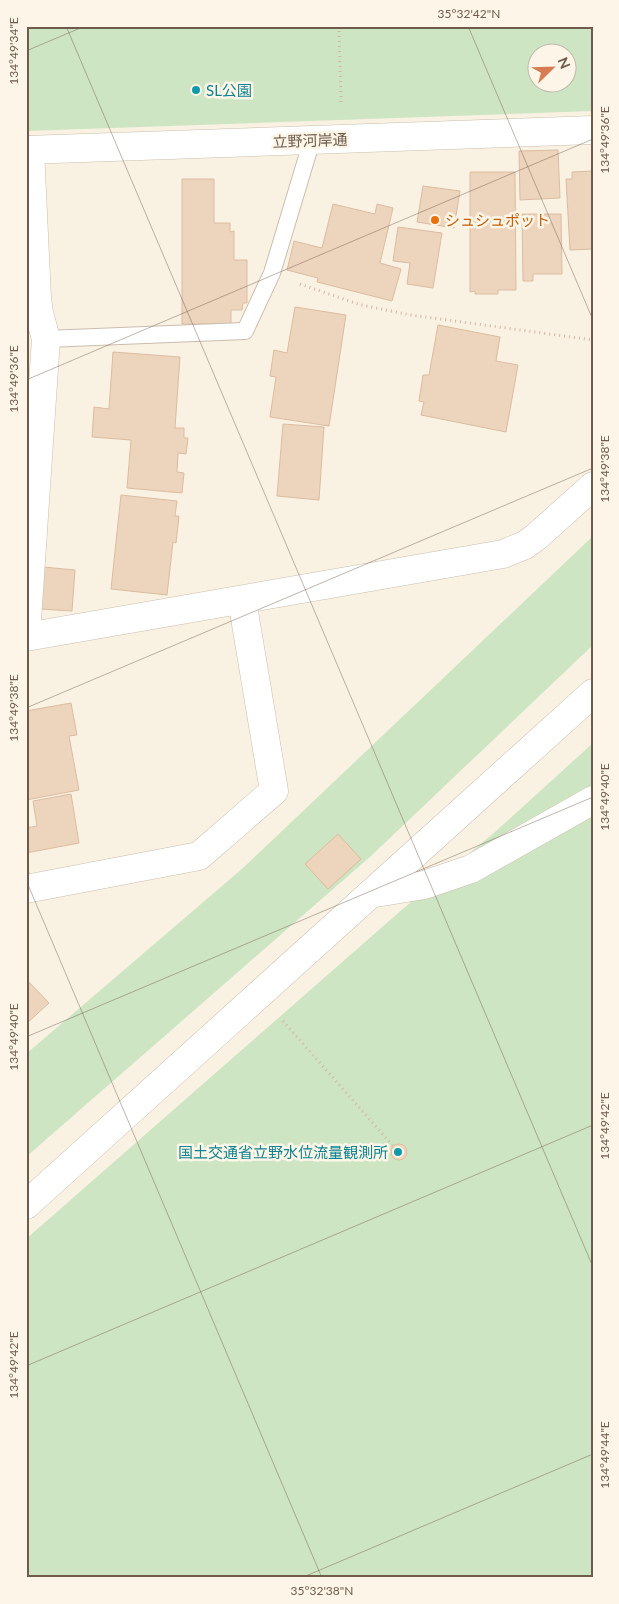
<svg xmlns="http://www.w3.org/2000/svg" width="619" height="1604" font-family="Lato,'Noto Sans JP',sans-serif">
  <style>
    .green { fill: #cee5c3; fill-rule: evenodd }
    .building { fill: #ecd4bd; stroke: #dcbca0 }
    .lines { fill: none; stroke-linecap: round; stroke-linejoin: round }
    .service-casing { stroke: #cbbdae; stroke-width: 18 }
    .minor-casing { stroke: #cbbdae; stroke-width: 29 }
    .path { stroke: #d0b7a1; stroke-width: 3; stroke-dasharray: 1 4; stroke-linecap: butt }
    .service { stroke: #fff; stroke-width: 16 }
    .minor { stroke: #fff; stroke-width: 28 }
    .ticks { fill: none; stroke: #6e5b4c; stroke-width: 1; stroke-opacity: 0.45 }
    .culture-dot { fill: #0f9aa8; stroke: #fdf6e8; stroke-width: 2 }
    .food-dot { fill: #e8710a; stroke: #fdf6e8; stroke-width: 2 }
    .labels { text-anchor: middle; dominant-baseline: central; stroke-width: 5; stroke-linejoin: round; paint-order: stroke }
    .culture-label { font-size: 15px; fill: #0d838f; stroke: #fdf6e8; text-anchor: start }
    .street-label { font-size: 15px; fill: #6e5b4c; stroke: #fdf6e8 }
    .food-label { font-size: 15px; fill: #c56008; stroke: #fdf6e8; text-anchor: start }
    .neatline { fill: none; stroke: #6e5b4c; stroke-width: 2 }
    .ticks-label { font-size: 12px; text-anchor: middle; fill: #6e5b4c }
  </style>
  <rect width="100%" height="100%" fill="#f9f2e3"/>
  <!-- green -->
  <g class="green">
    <path d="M 26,26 L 593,26 L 593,111 L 26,131 ZM 536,52 L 566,52 L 566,82 L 536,82 Z"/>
    <path d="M 593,536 L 593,645 L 371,856 L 26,1157 L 26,1054 L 243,868 Z"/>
    <path d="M 593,743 L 593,1578 L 26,1578 L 26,1239 L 405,907 L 495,832 Z"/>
  </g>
  <!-- building -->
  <g class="building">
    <path d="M 558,150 L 560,198 L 520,200 L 519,151 Z"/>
    <path d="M 593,171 L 593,249 L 570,250 L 566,179 L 572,179 L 572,172 Z"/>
    <path d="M 470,172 L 515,172 L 516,290 L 498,290 L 498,294 L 475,294 L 475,291 L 470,292 Z"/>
    <path d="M 182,179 L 214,179 L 214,223 L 230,223 L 230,232 L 234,231 L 234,260 L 247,260 L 247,303 L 243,303 L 242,310 L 231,310 L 231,324 L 182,324 Z"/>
    <path d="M 423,186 L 460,191 L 454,228 L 417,222 Z"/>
    <path d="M 333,204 L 375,214 L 377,204 L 393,208 L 380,263 L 401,269 L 392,301 L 317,282 L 318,278 L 287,270 L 294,241 L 322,248 Z"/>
    <path d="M 522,214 L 561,214 L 562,274 L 533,274 L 533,281 L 523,281 Z"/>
    <path d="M 398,227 L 442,233 L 433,288 L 407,284 L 410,263 L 393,261 Z"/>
    <path d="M 295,307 L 346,315 L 329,426 L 270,417 L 276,377 L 270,376 L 274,350 L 287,353 Z"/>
    <path d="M 438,325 L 500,337 L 496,361 L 518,365 L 506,432 L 421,415 L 424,402 L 419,401 L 423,375 L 429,375 Z"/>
    <path d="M 113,352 L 180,357 L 175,428 L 184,428 L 184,438 L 188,438 L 186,454 L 178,453 L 177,472 L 184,473 L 182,493 L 127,488 L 131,440 L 92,437 L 94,407 L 109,409 Z"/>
    <path d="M 283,424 L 324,427 L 319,500 L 277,496 Z"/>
    <path d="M 121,495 L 177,501 L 175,516 L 179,516 L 176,543 L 173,542 L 167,595 L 111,589 Z"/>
    <path d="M 43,567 L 75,570 L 72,611 L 40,609 Z"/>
    <path d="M 71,703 L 77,735 L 69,736 L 79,790 L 26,800 L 26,711 Z"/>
    <path d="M 71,794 L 79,843 L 26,853 L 26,828 L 37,826 L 33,801 Z"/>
    <path d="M 338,834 L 361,859 L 328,889 L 305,864 Z"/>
    <path d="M 26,856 L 29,874 L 26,874 Z"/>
    <path d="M 26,979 L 49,1003 L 26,1024 Z"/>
    <circle cx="399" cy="1152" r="8"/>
  </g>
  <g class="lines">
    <defs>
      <path id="service" d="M 46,339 L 245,331 L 272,273 L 312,140"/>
      <g id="minor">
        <path d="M 26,150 L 593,130"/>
        <path d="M 26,635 L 46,339 L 39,313 L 37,298 L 30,150"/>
        <path d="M 26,637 L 503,554 L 525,545 L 536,537 L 593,486"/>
        <path d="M 26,889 L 199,856 L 274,791 L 242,600"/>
        <path d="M 370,894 L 424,885 L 471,869 L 593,800"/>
        <path d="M 26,1205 L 593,693"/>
      </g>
    </defs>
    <!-- service casing -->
    <use href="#service" class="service-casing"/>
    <!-- minor casing -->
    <use href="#minor" class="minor-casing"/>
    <!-- path -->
    <g class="path">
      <path d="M 339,26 L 341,103"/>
      <path d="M 300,284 L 361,305 L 411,315 L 593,340"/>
      <path d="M 283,1021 L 393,1146"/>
    </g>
    <!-- service -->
    <use href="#service" class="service"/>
    <!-- minor -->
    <use href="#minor" class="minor"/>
  </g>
  <!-- ticks -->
  <path class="ticks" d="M 66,26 L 593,1267M 468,26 L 593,320M 26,51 L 85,26M 26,380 L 593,139M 26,708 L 593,468M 26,880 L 322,1578M 26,1037 L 593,797M 26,1366 L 593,1125M 301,1578 L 593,1454"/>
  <!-- markers -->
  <g class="culture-dot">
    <circle cx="196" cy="90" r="5"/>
    <circle cx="398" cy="1152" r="5"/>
  </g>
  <circle class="food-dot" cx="435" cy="220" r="5"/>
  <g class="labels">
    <!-- culture labels -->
    <g class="culture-label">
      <text x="206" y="90">SL公園</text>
      <text x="388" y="1152" text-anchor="end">国土交通省立野水位流量観測所</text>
    </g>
    <!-- street labels -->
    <g class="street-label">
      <text transform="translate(310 140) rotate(-2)">立野河岸通</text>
    </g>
    <!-- food labels -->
    <g class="food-label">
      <text x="445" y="220">シュシュポット</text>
    </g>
  </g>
  <!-- border -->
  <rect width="619" height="1604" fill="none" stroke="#fdf6e8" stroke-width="55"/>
  <!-- north arrow -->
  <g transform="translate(552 68) rotate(67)"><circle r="24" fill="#fdf6e8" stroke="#c4b8aa"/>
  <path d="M0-4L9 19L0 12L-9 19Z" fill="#d77c54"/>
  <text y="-8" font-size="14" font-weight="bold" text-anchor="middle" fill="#6e5b4c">N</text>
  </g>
  <rect x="28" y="28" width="564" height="1548" class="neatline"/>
  <g class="ticks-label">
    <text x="469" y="18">35°32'42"N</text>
    <text transform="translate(14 51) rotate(-90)" y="4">134°49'34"E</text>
    <text transform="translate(605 140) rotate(-90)" y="4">134°49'36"E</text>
    <text transform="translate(14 379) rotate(-90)" y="4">134°49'36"E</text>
    <text transform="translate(605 469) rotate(-90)" y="4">134°49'38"E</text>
    <text transform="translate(14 708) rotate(-90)" y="4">134°49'38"E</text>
    <text transform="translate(605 797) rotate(-90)" y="4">134°49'40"E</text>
    <text transform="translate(14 1037) rotate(-90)" y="4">134°49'40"E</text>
    <text transform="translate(605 1126) rotate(-90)" y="4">134°49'42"E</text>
    <text transform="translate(14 1365) rotate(-90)" y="4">134°49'42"E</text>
    <text transform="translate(605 1455) rotate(-90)" y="4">134°49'44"E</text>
    <text x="322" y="1595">35°32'38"N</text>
  </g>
</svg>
